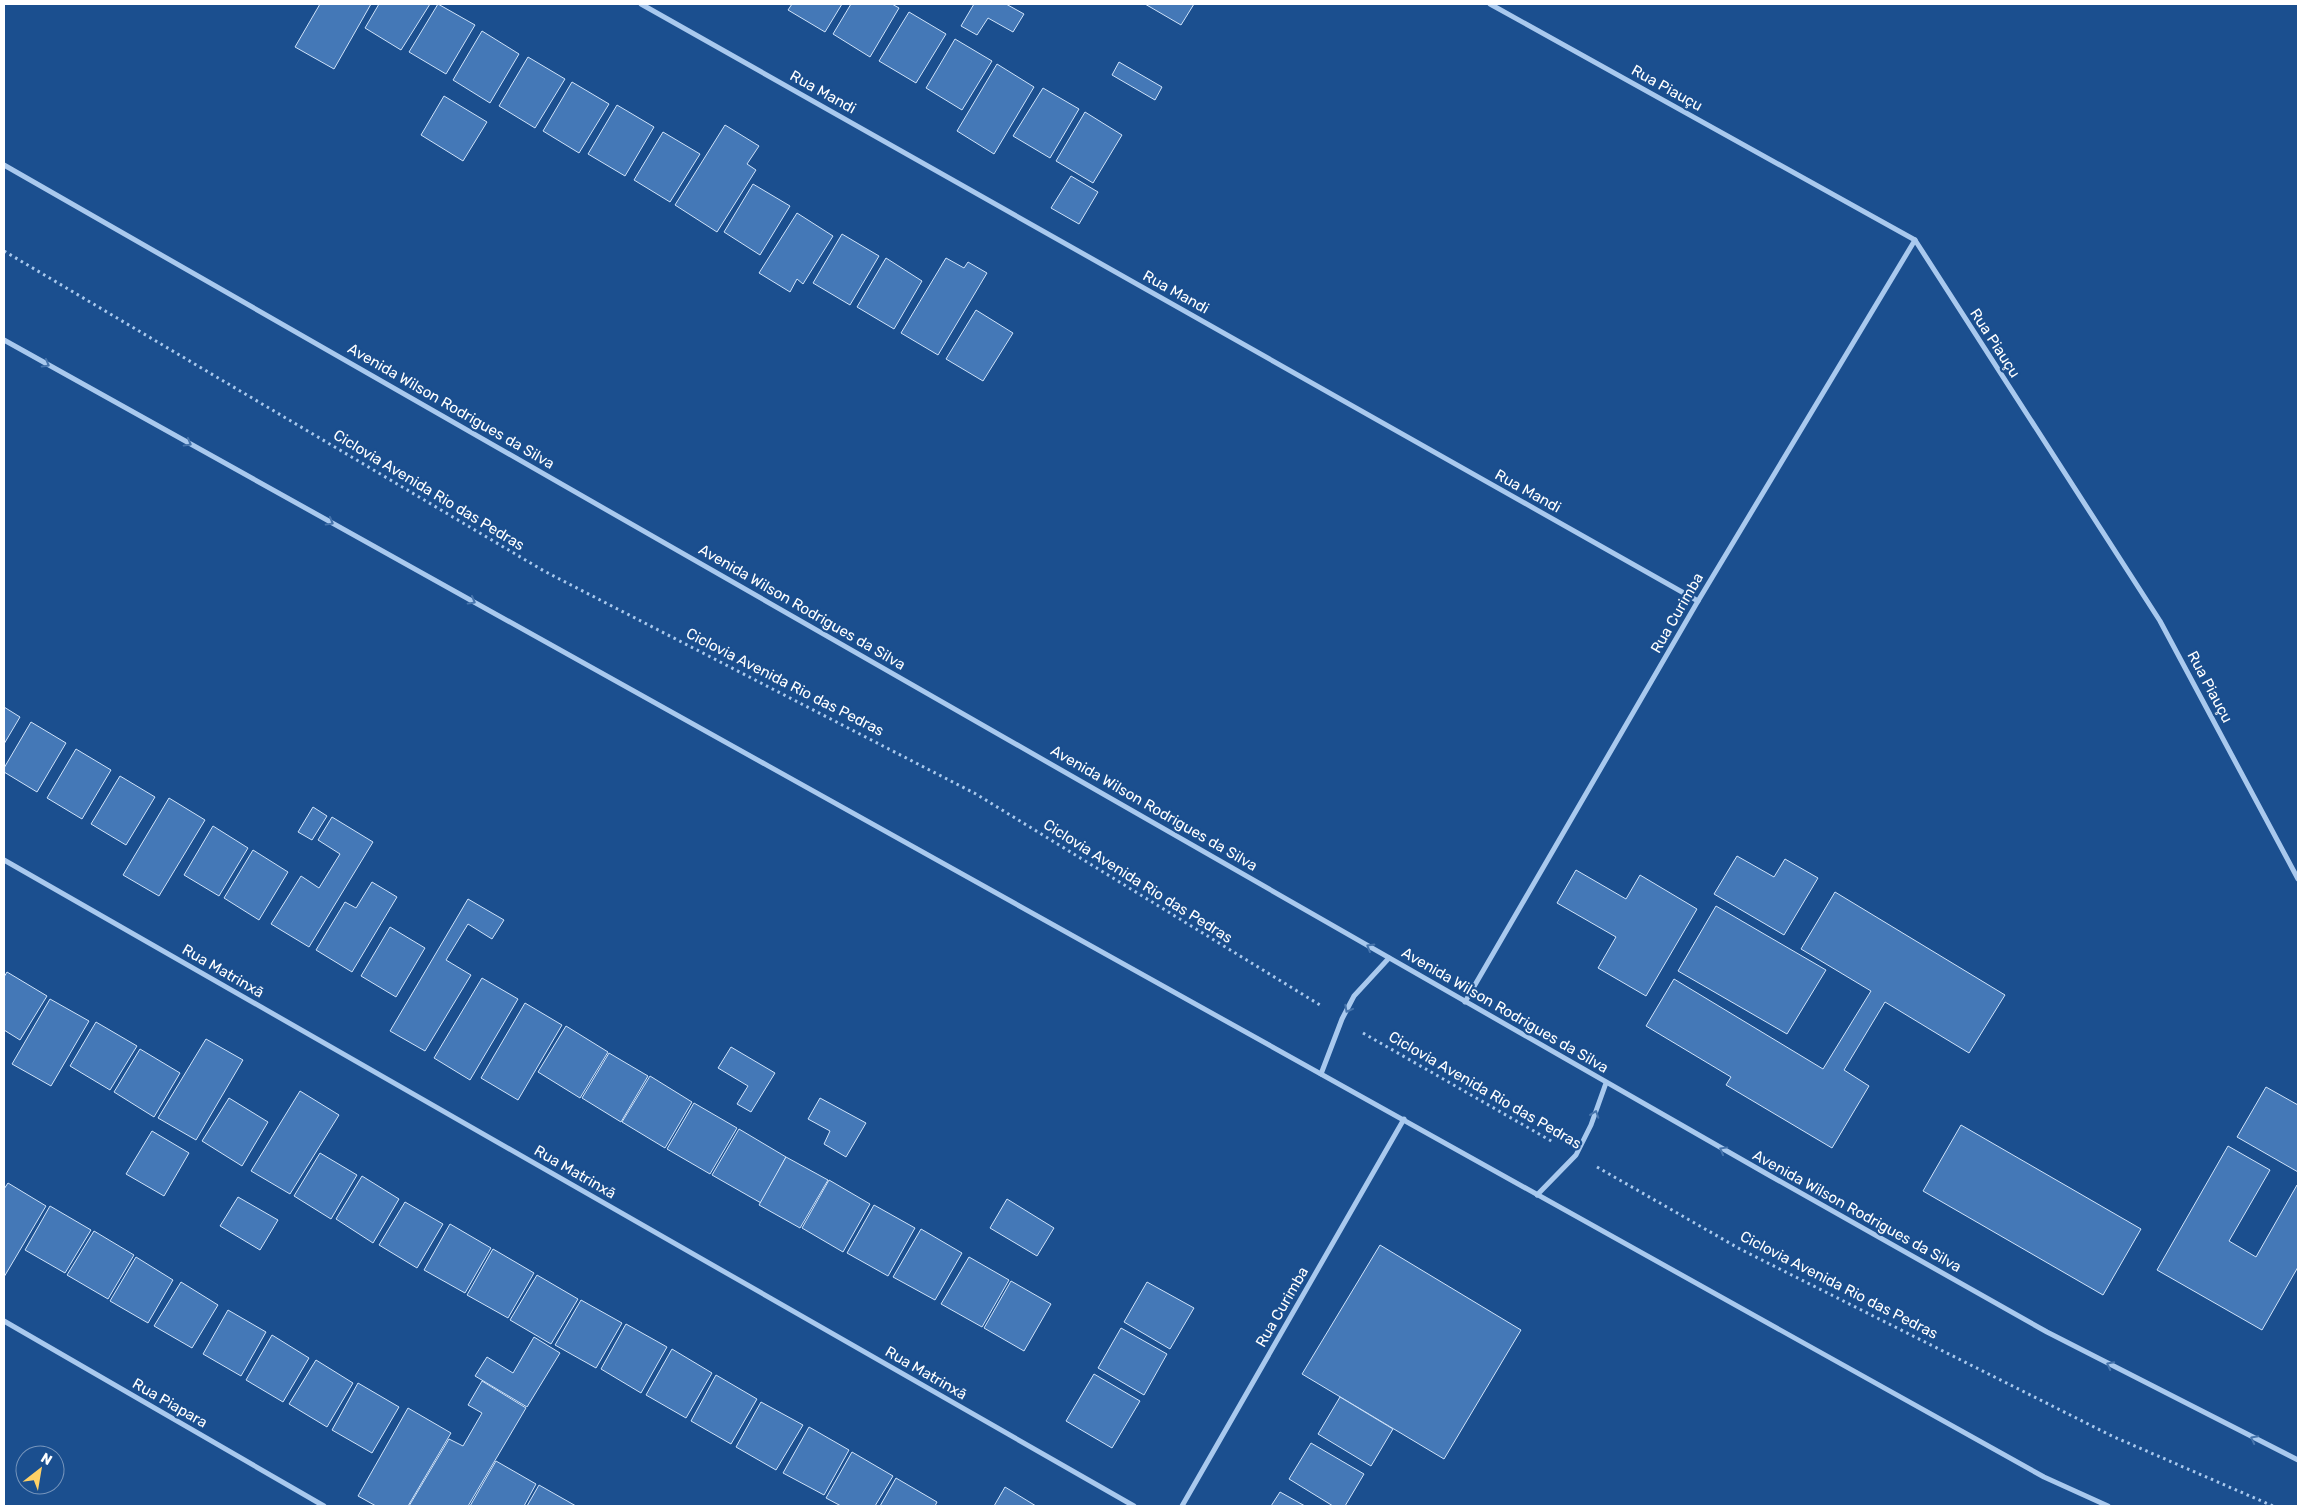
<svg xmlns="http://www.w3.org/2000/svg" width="2302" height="1510" font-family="Rubik,sans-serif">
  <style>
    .building { fill: #4478b7; stroke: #cfe3fa }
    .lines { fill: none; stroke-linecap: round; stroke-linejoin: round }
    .path { stroke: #a9c9ee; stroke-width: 3; stroke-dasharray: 2.5 4; stroke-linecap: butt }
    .minor { stroke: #a9c9ee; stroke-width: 5 }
    .oneway { stroke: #4674ac }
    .labels { text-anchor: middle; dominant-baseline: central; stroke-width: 4.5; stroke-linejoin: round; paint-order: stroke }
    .street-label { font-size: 15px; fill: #fff; stroke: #1b4f8f }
  </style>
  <rect width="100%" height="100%" fill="#1b4f8f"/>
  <!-- building -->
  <g class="building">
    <path d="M 320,4 L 371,4 L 334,69 L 295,47 Z"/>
    <path d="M 379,4 L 430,4 L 401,50 L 365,28 Z"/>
    <path d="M 438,4 L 475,25 L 446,74 L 409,52 Z"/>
    <path d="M 792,4 L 842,4 L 825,32 L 788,10 Z"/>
    <path d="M 851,4 L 892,4 L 899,8 L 870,57 L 833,34 Z"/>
    <path d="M 974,4 L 1006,4 L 1024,14 L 1013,32 L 988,18 L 977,35 L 961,26 Z"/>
    <path d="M 1145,4 L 1194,4 L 1181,25 Z"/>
    <path d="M 909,12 L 946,34 L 916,83 L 879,61 Z"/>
    <path d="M 482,31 L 519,54 L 490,103 L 453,80 Z"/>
    <path d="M 955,39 L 992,61 L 962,110 L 926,88 Z"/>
    <path d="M 528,57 L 565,79 L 535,128 L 499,106 Z"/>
    <path d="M 1119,62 L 1162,87 L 1155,100 L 1112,75 Z"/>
    <path d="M 997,64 L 1034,87 L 994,154 L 957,131 Z"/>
    <path d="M 572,82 L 609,104 L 579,153 L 543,131 Z"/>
    <path d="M 1043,88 L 1079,109 L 1050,158 L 1013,136 Z"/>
    <path d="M 444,96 L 487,122 L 463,161 L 421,135 Z"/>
    <path d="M 617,105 L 654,127 L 625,176 L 588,154 Z"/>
    <path d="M 1085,112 L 1122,135 L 1093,183 L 1056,161 Z"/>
    <path d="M 725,125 L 759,146 L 747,164 L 756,170 L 717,232 L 675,205 Z"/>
    <path d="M 663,132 L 700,154 L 670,202 L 634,180 Z"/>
    <path d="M 1071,176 L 1098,192 L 1079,224 L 1051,208 Z"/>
    <path d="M 753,184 L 790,206 L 760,255 L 724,232 Z"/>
    <path d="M 797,213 L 833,236 L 803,284 L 797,279 L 790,292 L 759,273 Z"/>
    <path d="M 842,234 L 879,256 L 850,305 L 813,283 Z"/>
    <path d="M 886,258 L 922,281 L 894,329 L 857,307 Z"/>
    <path d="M 946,258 L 964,268 L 968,262 L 987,273 L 938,355 L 901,333 Z"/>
    <path d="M 976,310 L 1013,333 L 983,381 L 946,359 Z"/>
    <path d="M 4,707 L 20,717 L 4,744 Z"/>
    <path d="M 31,722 L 66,743 L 37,792 L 4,772 L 4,768 Z"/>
    <path d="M 76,749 L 111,770 L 82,819 L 47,798 Z"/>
    <path d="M 120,776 L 155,797 L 126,845 L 91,824 Z"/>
    <path d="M 169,798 L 205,820 L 159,896 L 123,875 Z"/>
    <path d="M 313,807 L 327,816 L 312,840 L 298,832 Z"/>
    <path d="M 332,817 L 373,842 L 309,947 L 271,924 L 301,876 L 319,888 L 340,854 L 318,840 Z"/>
    <path d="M 213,826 L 248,848 L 219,896 L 184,875 Z"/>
    <path d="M 253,850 L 288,872 L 259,920 L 224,898 Z"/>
    <path d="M 1737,856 L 1774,877 L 1785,859 L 1818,878 L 1784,935 L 1714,894 Z"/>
    <path d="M 1576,870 L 1626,899 L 1640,875 L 1697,909 L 1646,996 L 1598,968 L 1616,937 L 1557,903 Z"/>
    <path d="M 372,882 L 397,897 L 352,972 L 316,950 L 345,902 L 356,908 Z"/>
    <path d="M 1835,892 L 2005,995 L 1969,1053 L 1885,1002 L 1844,1070 L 1869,1086 L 1832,1148 L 1726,1085 L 1731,1077 L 1646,1026 L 1674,979 L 1823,1069 L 1871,991 L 1801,949 Z"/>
    <path d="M 468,899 L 504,920 L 492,939 L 468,924 L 446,960 L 471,975 L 425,1051 L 390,1031 Z"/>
    <path d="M 1716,906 L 1826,970 L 1787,1034 L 1678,971 Z"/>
    <path d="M 390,927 L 425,948 L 396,997 L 361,976 Z"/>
    <path d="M 7,972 L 47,996 L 20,1040 L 4,1030 L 4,977 Z"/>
    <path d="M 482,978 L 518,999 L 470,1080 L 434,1058 Z"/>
    <path d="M 50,999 L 89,1021 L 51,1086 L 12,1064 Z"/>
    <path d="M 525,1003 L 562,1025 L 518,1100 L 481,1078 Z"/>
    <path d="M 96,1022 L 137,1046 L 110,1090 L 70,1066 Z"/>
    <path d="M 566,1026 L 608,1052 L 580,1098 L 538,1072 Z"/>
    <path d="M 206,1039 L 243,1060 L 196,1140 L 158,1118 Z"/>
    <path d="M 731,1047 L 775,1073 L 751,1112 L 737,1104 L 748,1086 L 718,1068 Z"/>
    <path d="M 140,1049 L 180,1073 L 154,1117 L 114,1092 Z"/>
    <path d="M 609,1053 L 648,1076 L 621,1122 L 582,1098 Z"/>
    <path d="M 650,1076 L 692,1102 L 665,1148 L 622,1122 Z"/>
    <path d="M 2266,1087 L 2298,1105 L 2298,1172 L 2237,1137 Z"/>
    <path d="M 300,1091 L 339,1115 L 290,1194 L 251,1171 Z"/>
    <path d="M 229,1098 L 268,1122 L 242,1166 L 202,1141 Z"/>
    <path d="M 820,1098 L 866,1123 L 846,1157 L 824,1144 L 830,1131 L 808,1119 Z"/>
    <path d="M 694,1103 L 737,1128 L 710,1174 L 667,1149 Z"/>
    <path d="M 1961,1125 L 2141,1229 L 2103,1295 L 1923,1191 Z"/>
    <path d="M 739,1129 L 786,1157 L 761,1203 L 712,1175 Z"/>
    <path d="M 152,1131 L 189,1153 L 164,1196 L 126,1174 Z"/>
    <path d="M 2228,1146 L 2270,1170 L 2229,1241 L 2256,1257 L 2297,1185 L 2298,1186 L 2298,1267 L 2262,1330 L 2157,1270 Z"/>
    <path d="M 320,1153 L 357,1175 L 331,1219 L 294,1196 Z"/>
    <path d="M 786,1157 L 828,1180 L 800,1228 L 759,1205 Z"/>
    <path d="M 362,1176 L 399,1199 L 373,1243 L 336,1219 Z"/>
    <path d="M 829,1180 L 870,1204 L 843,1252 L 802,1228 Z"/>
    <path d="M 8,1183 L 46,1206 L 4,1277 L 4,1189 Z"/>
    <path d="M 238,1197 L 278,1220 L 260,1250 L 220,1226 Z"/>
    <path d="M 1007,1199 L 1054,1228 L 1037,1256 L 990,1228 Z"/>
    <path d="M 405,1202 L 443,1224 L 417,1268 L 379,1245 Z"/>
    <path d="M 874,1205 L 915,1228 L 888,1276 L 847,1253 Z"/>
    <path d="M 50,1206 L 91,1230 L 65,1273 L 25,1250 Z"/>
    <path d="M 450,1224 L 491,1248 L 465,1293 L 424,1270 Z"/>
    <path d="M 921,1229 L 962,1253 L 935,1300 L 893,1277 Z"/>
    <path d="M 94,1231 L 134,1255 L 108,1299 L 67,1275 Z"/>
    <path d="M 1380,1245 L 1521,1330 L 1444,1459 L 1302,1374 Z"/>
    <path d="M 493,1249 L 534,1273 L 508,1318 L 467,1295 Z"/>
    <path d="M 136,1257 L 173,1280 L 148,1323 L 110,1301 Z"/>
    <path d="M 969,1257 L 1009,1280 L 982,1327 L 941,1304 Z"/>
    <path d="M 537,1275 L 578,1299 L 551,1344 L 510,1320 Z"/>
    <path d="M 1011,1281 L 1051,1304 L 1024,1351 L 984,1328 Z"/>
    <path d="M 181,1282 L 218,1305 L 192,1348 L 154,1326 Z"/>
    <path d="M 1147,1282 L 1194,1308 L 1170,1349 L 1124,1322 Z"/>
    <path d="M 581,1300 L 622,1323 L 596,1368 L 555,1345 Z"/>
    <path d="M 228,1310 L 266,1332 L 241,1376 L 203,1354 Z"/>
    <path d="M 626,1324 L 667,1347 L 641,1393 L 601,1369 Z"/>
    <path d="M 1121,1328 L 1167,1354 L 1144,1395 L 1098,1368 Z"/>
    <path d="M 272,1335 L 309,1358 L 283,1402 L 246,1380 Z"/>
    <path d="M 534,1337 L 560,1353 L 527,1407 L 475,1376 L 487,1357 L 513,1373 Z"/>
    <path d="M 672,1349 L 712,1373 L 686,1418 L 646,1395 Z"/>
    <path d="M 316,1360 L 353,1383 L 327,1427 L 289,1404 Z"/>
    <path d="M 1094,1374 L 1140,1401 L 1112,1448 L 1066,1421 Z"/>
    <path d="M 716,1375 L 757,1399 L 731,1444 L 691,1421 Z"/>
    <path d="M 482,1381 L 526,1408 L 468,1506 L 409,1506 L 449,1439 L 463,1446 L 482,1413 L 468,1405 Z"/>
    <path d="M 358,1383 L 399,1407 L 372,1453 L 332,1430 Z"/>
    <path d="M 1340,1397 L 1393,1429 L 1371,1466 L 1318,1434 Z"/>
    <path d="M 761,1402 L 803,1425 L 776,1470 L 736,1447 Z"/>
    <path d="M 408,1408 L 451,1433 L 408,1506 L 376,1506 L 358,1496 Z"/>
    <path d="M 809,1427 L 849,1450 L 824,1495 L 783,1473 Z"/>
    <path d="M 1311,1443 L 1364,1474 L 1345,1506 L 1333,1506 L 1289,1479 Z"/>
    <path d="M 852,1452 L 893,1476 L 875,1506 L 841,1506 L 826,1498 Z"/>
    <path d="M 496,1461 L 536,1484 L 524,1506 L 470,1506 Z"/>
    <path d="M 896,1478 L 937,1502 L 935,1506 L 880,1506 Z"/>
    <path d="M 539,1485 L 576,1506 L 527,1506 Z"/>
    <path d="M 1005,1487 L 1036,1506 L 994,1506 Z"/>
    <path d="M 1280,1492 L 1305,1506 L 1271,1506 Z"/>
  </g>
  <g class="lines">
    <!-- path -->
    <g class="path">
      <path d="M 4,251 L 544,571 L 976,794 L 1320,1005"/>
      <path d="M 1363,1033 L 1553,1142"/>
      <path d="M 1597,1167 L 1740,1249 L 2112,1436 L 2273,1506"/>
    </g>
    <!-- minor -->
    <g class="minor">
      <path d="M 641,4 L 1698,601"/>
      <path d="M 1490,4 L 1915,240 L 2160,621 L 2298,879"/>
      <path d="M 4,165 L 1767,1174 L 2047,1332 L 2298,1460"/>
      <path d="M 4,340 L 2044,1477 L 2108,1506"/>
      <path d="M 4,860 L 1134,1506"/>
      <path d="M 1465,1002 L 1698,601 L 1915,240"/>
      <path d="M 1321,1074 L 1342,1019 L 1354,996 L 1389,958"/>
      <path d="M 1537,1195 L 1576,1155 L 1591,1125 L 1606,1083"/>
      <path d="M 4,1321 L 324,1506"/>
      <path d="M 1182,1506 L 1404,1119"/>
    </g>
  </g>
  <!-- one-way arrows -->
  <defs><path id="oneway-chevron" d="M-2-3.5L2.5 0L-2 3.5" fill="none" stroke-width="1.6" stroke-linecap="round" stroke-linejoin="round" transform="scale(1.25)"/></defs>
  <g class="oneway">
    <use href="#oneway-chevron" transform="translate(46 364) rotate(29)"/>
    <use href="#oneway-chevron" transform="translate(188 443) rotate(29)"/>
    <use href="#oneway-chevron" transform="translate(330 522) rotate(29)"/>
    <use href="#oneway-chevron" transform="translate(472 601) rotate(29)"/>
    <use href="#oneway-chevron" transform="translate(1370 947) rotate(-150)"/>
    <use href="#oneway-chevron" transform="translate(1348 1009) rotate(118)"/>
    <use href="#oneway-chevron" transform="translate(1595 1114) rotate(-71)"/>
    <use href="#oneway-chevron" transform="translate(1723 1150) rotate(-151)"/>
    <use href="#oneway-chevron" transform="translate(2110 1365) rotate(-153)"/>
    <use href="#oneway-chevron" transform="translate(2254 1439) rotate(-153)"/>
  </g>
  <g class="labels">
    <!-- street labels -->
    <g class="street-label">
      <text transform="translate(1667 88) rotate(29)">Rua Piauçu</text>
      <text transform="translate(823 92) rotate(29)">Rua Mandi</text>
      <text transform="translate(1176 292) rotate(29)">Rua Mandi</text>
      <text transform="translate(1995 343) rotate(57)">Rua Piauçu</text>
      <text transform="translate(451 406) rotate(30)">Avenida Wilson Rodrigues da Silva</text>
      <text transform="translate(429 490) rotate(31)">Ciclovia Avenida Rio das Pedras</text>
      <text transform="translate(1528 491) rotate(29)">Rua Mandi</text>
      <text transform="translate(802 607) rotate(30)">Avenida Wilson Rodrigues da Silva</text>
      <text transform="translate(1677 613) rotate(-60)">Rua Curimba</text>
      <text transform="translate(785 682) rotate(27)">Ciclovia Avenida Rio das Pedras</text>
      <text transform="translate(2210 687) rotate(62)">Rua Piauçu</text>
      <text transform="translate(1154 808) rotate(30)">Avenida Wilson Rodrigues da Silva</text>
      <text transform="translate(1138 881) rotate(32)">Ciclovia Avenida Rio das Pedras</text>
      <text transform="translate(223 971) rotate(30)">Rua Matrinxã</text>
      <text transform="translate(1505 1010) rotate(30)">Avenida Wilson Rodrigues da Silva</text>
      <text transform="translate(1485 1090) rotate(30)">Ciclovia Avenida Rio das Pedras</text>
      <text transform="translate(575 1172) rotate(30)">Rua Matrinxã</text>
      <text transform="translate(1857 1211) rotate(29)">Avenida Wilson Rodrigues da Silva</text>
      <text transform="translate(1839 1285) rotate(27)">Ciclovia Avenida Rio das Pedras</text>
      <text transform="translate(1282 1307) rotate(-60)">Rua Curimba</text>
      <text transform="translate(926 1373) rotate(30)">Rua Matrinxã</text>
      <text transform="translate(170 1403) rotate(30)">Rua Piapara</text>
    </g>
  </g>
  <!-- border -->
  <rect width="2302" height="1510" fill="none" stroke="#ffffff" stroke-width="10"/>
  <!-- north arrow -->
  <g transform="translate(40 1470) rotate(31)"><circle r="24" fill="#1b4f8f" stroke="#7695bc"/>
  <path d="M0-4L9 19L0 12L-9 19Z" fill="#ffd166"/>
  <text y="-8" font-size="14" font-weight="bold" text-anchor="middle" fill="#ffffff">N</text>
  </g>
</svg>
